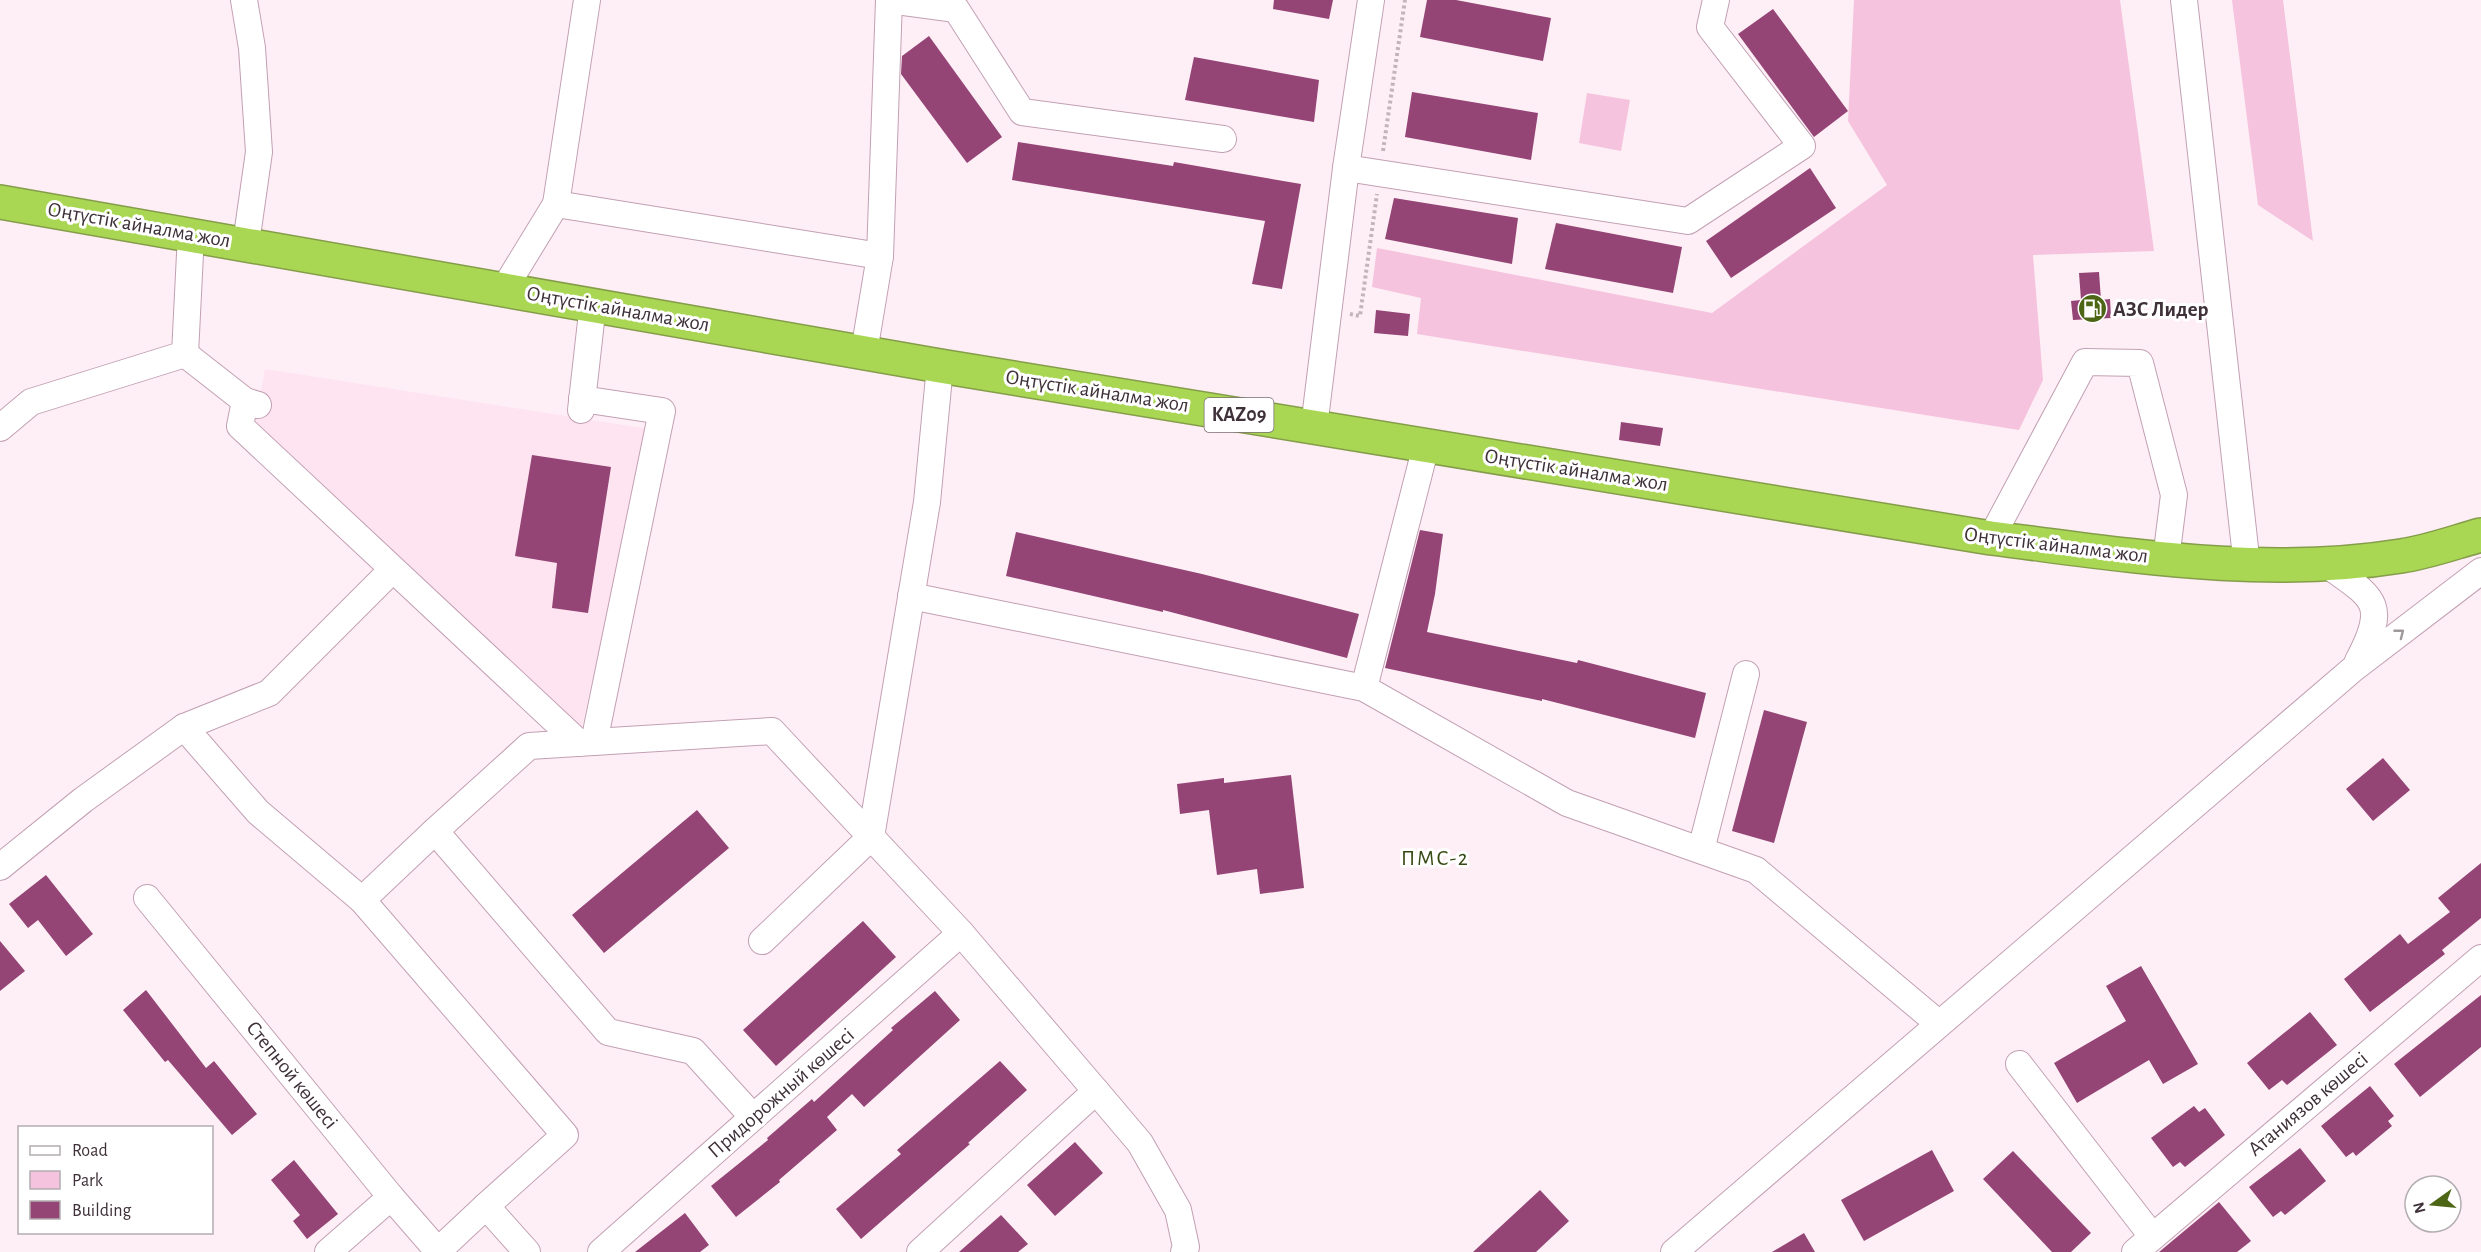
<svg xmlns="http://www.w3.org/2000/svg" width="2481" height="1252" font-family="'Alegreya Sans',sans-serif">
  <style>
    .built { fill: #fee3f1 }
    .green { fill: #f5c3de }
    .building { fill: #944475 }
    .lines { fill: none; stroke-linecap: round; stroke-linejoin: round }
    .minor-casing { stroke: #c2a0b3; stroke-width: 28 }
    .highway-casing { stroke: #859d4a; stroke-width: 36 }
    .path { stroke: #c3b4bb; stroke-width: 4; stroke-dasharray: 3 3; stroke-linecap: butt }
    .minor { stroke: #fff; stroke-width: 26 }
    .highway { stroke: #aad753; stroke-width: 33 }
    .oneway { stroke: #9f989c }
    .labels { text-anchor: middle; dominant-baseline: central; stroke-width: 6; stroke-linejoin: round; paint-order: stroke }
    .shield { fill: #fff; stroke: #796f74; stroke-width: 1.5 }
    .shield-label { font-size: 20px; font-weight: bold; fill: #3f3139 }
    .street-label { font-size: 21px; fill: #3f3139; stroke: #fff }
    .poi-label { font-size: 21px; font-weight: bold; fill: #3f3139; stroke: #fff; text-anchor: start }
    .neighbourhood-label { font-size: 22px; letter-spacing: 1.5px; fill: #374914; stroke: #fff }
  </style>
  <rect width="100%" height="100%" fill="#feeff6"/>
  <!-- built -->
  <path class="built" d="M 265,369 L 649,429 L 580,734 L 254,429 Z"/>
  <!-- green -->
  <g class="green">
    <path d="M 1854,0 L 2120,0 L 2154,251 L 2033,255 L 2043,380 L 2019,430 L 1417,334 L 1421,298 L 1372,287 L 1377,248 L 1712,313 L 1887,185 L 1848,121 Z"/>
    <path d="M 2232,0 L 2283,0 L 2313,241 L 2258,205 Z"/>
    <path d="M 1587,93 L 1630,100 L 1621,151 L 1579,143 Z"/>
  </g>
  <!-- building -->
  <g class="building">
    <path d="M 1274,0 L 1333,0 L 1329,19 L 1273,9 Z"/>
    <path d="M 1427,0 L 1456,0 L 1551,18 L 1543,61 L 1420,37 Z"/>
    <path d="M 1773,9 L 1848,111 L 1814,137 L 1738,34 Z"/>
    <path d="M 929,36 L 1002,137 L 967,163 L 901,74 L 902,56 Z"/>
    <path d="M 1194,57 L 1319,80 L 1314,122 L 1185,100 Z"/>
    <path d="M 1412,92 L 1538,113 L 1531,160 L 1405,137 Z"/>
    <path d="M 1018,142 L 1173,166 L 1174,162 L 1301,184 L 1282,289 L 1252,284 L 1265,221 L 1012,180 Z"/>
    <path d="M 1810,168 L 1836,208 L 1731,278 L 1706,241 Z"/>
    <path d="M 1394,198 L 1518,218 L 1512,264 L 1385,239 Z"/>
    <path d="M 1556,223 L 1682,247 L 1673,293 L 1545,269 Z"/>
    <path d="M 2099,272 L 2101,300 L 2110,299 L 2111,318 L 2073,320 L 2071,301 L 2081,300 L 2079,273 Z"/>
    <path d="M 1376,310 L 1410,314 L 1408,336 L 1374,333 Z"/>
    <path d="M 1621,422 L 1663,428 L 1660,446 L 1619,440 Z"/>
    <path d="M 532,455 L 611,467 L 588,613 L 552,608 L 557,563 L 515,556 Z"/>
    <path d="M 1420,530 L 1443,534 L 1435,594 L 1427,632 L 1577,663 L 1578,660 L 1706,693 L 1695,738 L 1542,699 L 1542,701 L 1385,668 Z"/>
    <path d="M 1016,532 L 1202,574 L 1359,614 L 1347,658 L 1163,610 L 1163,612 L 1006,576 Z"/>
    <path d="M 1764,710 L 1807,722 L 1774,843 L 1732,831 Z"/>
    <path d="M 2383,758 L 2410,790 L 2373,821 L 2346,789 Z"/>
    <path d="M 1291,775 L 1304,888 L 1260,894 L 1257,869 L 1217,875 L 1209,810 L 1180,814 L 1177,784 L 1224,778 L 1224,783 Z"/>
    <path d="M 697,810 L 729,848 L 604,953 L 572,915 Z"/>
    <path d="M 2481,863 L 2481,918 L 2442,950 L 2445,954 L 2370,1012 L 2344,979 L 2400,934 L 2408,944 L 2450,912 L 2438,898 Z"/>
    <path d="M 46,875 L 93,934 L 66,956 L 38,920 L 28,928 L 9,904 Z"/>
    <path d="M 863,921 L 896,957 L 776,1066 L 743,1030 Z"/>
    <path d="M 0,941 L 25,971 L 0,991 Z"/>
    <path d="M 2141,966 L 2198,1064 L 2163,1084 L 2149,1060 L 2077,1103 L 2054,1063 L 2126,1021 L 2106,986 Z"/>
    <path d="M 146,990 L 206,1068 L 214,1061 L 257,1114 L 232,1135 L 168,1060 L 165,1062 L 123,1010 Z"/>
    <path d="M 935,991 L 960,1020 L 864,1107 L 852,1094 L 827,1117 L 837,1130 L 779,1180 L 780,1182 L 736,1217 L 711,1186 L 768,1140 L 767,1138 L 812,1099 L 814,1102 L 893,1030 L 891,1028 Z"/>
    <path d="M 2481,995 L 2481,1047 L 2420,1097 L 2394,1064 Z"/>
    <path d="M 2310,1012 L 2337,1045 L 2287,1085 L 2282,1080 L 2269,1090 L 2247,1063 Z"/>
    <path d="M 1000,1061 L 1027,1090 L 968,1143 L 970,1144 L 861,1239 L 836,1209 L 901,1154 L 897,1150 Z"/>
    <path d="M 2370,1086 L 2394,1116 L 2388,1121 L 2392,1126 L 2356,1156 L 2353,1152 L 2346,1157 L 2321,1126 Z"/>
    <path d="M 2194,1106 L 2199,1112 L 2205,1108 L 2225,1135 L 2185,1167 L 2180,1162 L 2173,1167 L 2151,1138 Z"/>
    <path d="M 1075,1142 L 1103,1173 L 1055,1216 L 1027,1185 Z"/>
    <path d="M 2300,1148 L 2326,1181 L 2285,1215 L 2281,1211 L 2273,1217 L 2249,1187 Z"/>
    <path d="M 1932,1150 L 1954,1191 L 1864,1241 L 1841,1200 Z"/>
    <path d="M 2013,1151 L 2091,1233 L 2071,1252 L 2052,1252 L 1983,1179 Z"/>
    <path d="M 294,1160 L 338,1214 L 307,1239 L 293,1221 L 300,1215 L 271,1180 Z"/>
    <path d="M 1540,1190 L 1569,1221 L 1536,1252 L 1473,1252 Z"/>
    <path d="M 2219,1202 L 2251,1241 L 2237,1252 L 2159,1252 Z"/>
    <path d="M 685,1213 L 709,1245 L 700,1252 L 635,1252 Z"/>
    <path d="M 1001,1215 L 1028,1244 L 1018,1252 L 959,1252 Z"/>
    <path d="M 1804,1233 L 1815,1252 L 1772,1252 Z"/>
  </g>
  <g class="lines">
    <defs>
      <g id="minor">
        <path d="M 244,0 L 252,48 L 259,152 L 246,243"/>
        <path d="M 587,0 L 556,204 L 880,256"/>
        <path d="M 889,0 L 956,9 L 1022,112 L 1223,139"/>
        <path d="M 2184,0 L 2247,566"/>
        <path d="M 1346,168 L 1688,221 L 1802,146 L 1710,27 L 1716,0"/>
        <path d="M 504,289 L 556,204"/>
        <path d="M 864,352 L 880,256 L 889,0"/>
        <path d="M 185,354 L 191,234"/>
        <path d="M 185,354 L 245,401 L 258,405"/>
        <path d="M 582,399 L 662,411 L 594,742"/>
        <path d="M 245,401 L 240,426 L 579,743"/>
        <path d="M 581,410 L 593,304"/>
        <path d="M 1314,427 L 1346,168 L 1371,0"/>
        <path d="M 0,428 L 31,402 L 185,354"/>
        <path d="M 1991,538 L 2085,362 L 2140,363 L 2174,495 L 2166,559"/>
        <path d="M 2326,564 C 2374,598 2389,603 2358,661"/>
        <path d="M 911,596 L 1364,688 L 1567,803 L 1756,870 L 1938,1023"/>
        <path d="M 1364,688 L 1426,446"/>
        <path d="M 184,727 L 258,812 L 362,900 L 565,1135 L 486,1206"/>
        <path d="M 435,831 L 608,1032 L 693,1051 L 753,1117"/>
        <path d="M 1701,850 L 1746,674"/>
        <path d="M 0,867 L 83,800 L 184,727 L 269,693 L 392,570"/>
        <path d="M 147,898 L 391,1197 L 438,1251 L 486,1206 L 527,1252"/>
        <path d="M 362,900 L 435,831 L 529,746 L 772,731 L 961,933 L 1096,1091 L 920,1252"/>
        <path d="M 762,941 L 871,837 L 927,502 L 940,366"/>
        <path d="M 2019,1064 L 2152,1236"/>
        <path d="M 1096,1091 L 1140,1143 L 1178,1210 L 1186,1247 L 1184,1252"/>
        <path d="M 328,1252 L 391,1197"/>
        <path d="M 601,1252 L 961,933"/>
        <path d="M 1674,1252 L 2353,669 L 2481,571"/>
        <path d="M 2135,1252 L 2481,958"/>
      </g>
      <path id="highway" d="M 0,202 L 940,366 L 1991,538 C 2128,555 2264,578 2401,556 C 2428,552 2455,542 2481,535"/>
    </defs>
    <!-- minor casing -->
    <use href="#minor" class="minor-casing"/>
    <!-- highway casing -->
    <use href="#highway" class="highway-casing"/>
    <!-- path -->
    <g class="path">
      <path d="M 1383,151 L 1405,0"/>
      <path d="M 1350,314 L 1360,316 L 1377,194"/>
    </g>
    <!-- minor -->
    <use href="#minor" class="minor"/>
    <!-- highway -->
    <use href="#highway" class="highway"/>
  </g>
  <!-- one-way arrows -->
  <defs><path id="oneway-chevron" d="M-2-3.5L2.5 0L-2 3.5" fill="none" stroke-width="1.6" stroke-linecap="round" stroke-linejoin="round" transform="scale(1.5)"/></defs>
  <use class="oneway" href="#oneway-chevron" transform="translate(2400 633) rotate(-38)"/>
  <!-- icons -->
  <defs>
    <symbol id="fuel-disc" viewBox="-11 -11 22 22"><circle r="9.5" fill="#4d6616" stroke="#fff"/><path d="M-5.5-6h7V0h2V4h1.3V-2.5L3-4.5l.8-.8L6-3V5H2.5V1h-1V6h-7ZM-4.2-4.7v3.2H.2V-4.7Z" fill="#fff"/></symbol>
  </defs>
  <g fill-rule="evenodd">
    <use href="#fuel-disc" x="2076" y="292" width="33" height="33"/>
  </g>
  <g class="labels">
    <!-- shield labels -->
    <rect class="shield" x="1204.5" y="398" width="69" height="34" rx="4.5"/>
    <g class="shield-label">
      <text x="1239" y="415">KAZ09</text>
    </g>
    <!-- street labels -->
    <g class="street-label">
      <text transform="translate(139 225) rotate(10)">Оңтүстік айналма жол</text>
      <text transform="translate(618 309) rotate(10)">Оңтүстік айналма жол</text>
      <text transform="translate(1097 391) rotate(9)">Оңтүстік айналма жол</text>
      <text transform="translate(1576 470) rotate(9)">Оңтүстік айналма жол</text>
      <text transform="translate(2056 545) rotate(7)">Оңтүстік айналма жол</text>
      <text transform="translate(292 1075) rotate(51)">Степной көшесі</text>
      <text transform="translate(781 1093) rotate(-41)">Придорожный көшесі</text>
      <text transform="translate(2308 1104) rotate(-40)">Атаниязов көшесі</text>
    </g>
    <!-- poi labels -->
    <g class="poi-label">
      <text x="2113" y="309">АЗС Лидер</text>
    </g>
    <!-- neighbourhood labels -->
    <g class="neighbourhood-label">
      <text x="1435" y="858">ПМС-2</text>
    </g>
  </g>
  <!-- legend -->
  <rect x="18" y="1126" width="195" height="108" fill="#ffffff" stroke="#b2adb0" stroke-width="1.5"/>
  <rect x="30" y="1146" width="30" height="9" fill="#ffffff" stroke="#b2adb0" stroke-width="1.5"/>
  <text x="72" y="1156" font-size="18" fill="#3f3139">Road</text>
  <rect x="30" y="1171" width="30" height="18" fill="#f5c3de" stroke="#b2adb0" stroke-width="1.5"/>
  <text x="72" y="1186" font-size="18" fill="#3f3139">Park</text>
  <rect x="30" y="1201" width="30" height="18" fill="#944475" stroke="#b2adb0" stroke-width="1.5"/>
  <text x="72" y="1216" font-size="18" fill="#3f3139">Building</text>
  <!-- north arrow -->
  <g transform="translate(2433 1204) rotate(255)"><circle r="28" fill="#ffffff" stroke="#b2adb0" stroke-width="1.5"/>
  <path d="M0-4.5L10 22L0 15L-10 22Z" fill="#4d6616"/>
  <text y="-9" font-size="16" font-weight="bold" text-anchor="middle" fill="#3f3139">N</text>
  </g>
</svg>
